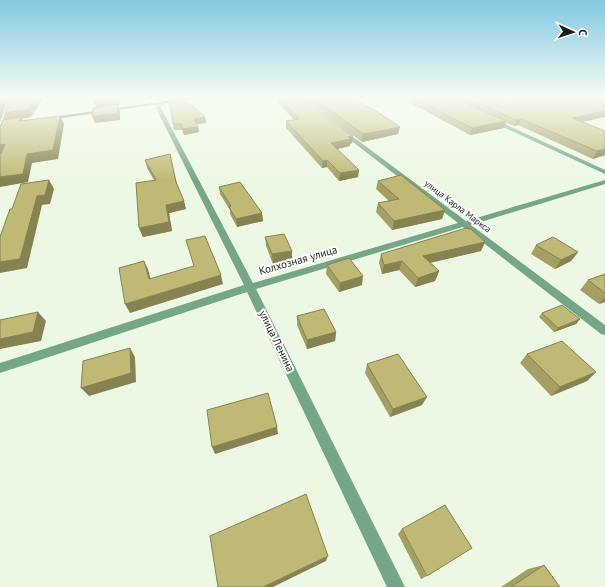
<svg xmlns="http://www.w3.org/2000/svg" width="605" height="587" font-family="'PT Sans',sans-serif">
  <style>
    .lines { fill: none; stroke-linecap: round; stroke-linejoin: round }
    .minor { fill: #76a688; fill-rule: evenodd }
    .secondary { fill: #2f7f56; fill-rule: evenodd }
    .wall { fill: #a59f65 }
    .shaded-wall { fill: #868252 }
    .building { fill: #c0b975; stroke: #868252 }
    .labels { text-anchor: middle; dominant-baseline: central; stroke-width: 4; stroke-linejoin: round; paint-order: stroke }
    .far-street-label { font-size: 9px; fill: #1a1e17; stroke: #fff }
    .street-label { font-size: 11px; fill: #1a1e17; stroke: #fff }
  </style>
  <rect width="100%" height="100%" fill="#edf8e4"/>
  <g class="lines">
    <!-- minor -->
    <g class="minor">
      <path d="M 10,98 L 14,98 L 3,137 L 0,139 L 0,128 Z"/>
      <path d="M 159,98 L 163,98 L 165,103 L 161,108 L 253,283 L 458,223 L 340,132 L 340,130 L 344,130 L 466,221 L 605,180 L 605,184 L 471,225 L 605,325 L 605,335 L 601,334 L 463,227 L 256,289 L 405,587 L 387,587 L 247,292 L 0,373 L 0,363 L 244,285 L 156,108 L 161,103 Z"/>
      <path d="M 490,119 L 494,119 L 605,170 L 605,174 L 490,121 Z"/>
    </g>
    <!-- secondary -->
    <path class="secondary" d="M 188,98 L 201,98 L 48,120 L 45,118 Z"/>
  </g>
  <!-- wall -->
  <g class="wall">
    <path d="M 169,98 L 184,98 L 205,117 L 206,123 L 197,124 L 199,132 L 184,135 L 182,130 L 174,130 L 173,124 Z"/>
    <path d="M 277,98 L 302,98 L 353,136 L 352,143 L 350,144 L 350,146 L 338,149 L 358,177 L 339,181 L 327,167 L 322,168 L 286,128 L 286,121 L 294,120 L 277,101 Z"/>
    <path d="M 304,98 L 351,98 L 398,134 L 362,142 Z"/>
    <path d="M 404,98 L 605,98 L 582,122 L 605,131 L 605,155 L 593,159 L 518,125 L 514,126 L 506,123 L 504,128 L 470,135 L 403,99 Z"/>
    <path d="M 170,154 L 177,185 L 186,209 L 169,213 L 172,231 L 143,237 L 139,228 L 154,180 L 147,168 L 145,160 Z"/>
    <path d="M 378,181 L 445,210 L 442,219 L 392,230 L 376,212 L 378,203 L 389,201 L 376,189 Z"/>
    <path d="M 219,187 L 262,213 L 263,221 L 237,227 L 230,214 L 230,210 L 220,194 Z"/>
    <path d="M 265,237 L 292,251 L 292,260 L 273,264 L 266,246 Z"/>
    <path d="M 485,242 L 481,251 L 430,263 L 439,271 L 435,281 L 415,287 L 399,270 L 382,274 L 379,263 L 381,254 Z"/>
    <path d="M 536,245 L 578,252 L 571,261 L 555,269 L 531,254 Z"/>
    <path d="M 327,265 L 362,285 L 339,292 L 326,274 Z"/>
    <path d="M 605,274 L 605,302 L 599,304 L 580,290 L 588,280 Z"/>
    <path d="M 542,313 L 580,319 L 576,324 L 554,332 L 539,317 Z"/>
    <path d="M 297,316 L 336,332 L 335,341 L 307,349 L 297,325 Z"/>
    <path d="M 527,354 L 596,372 L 587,381 L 551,396 L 520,363 Z"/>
    <path d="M 367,364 L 422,405 L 390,417 L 365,373 Z"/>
    <path d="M 402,529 L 427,576 L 421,579 L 398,534 Z"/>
    <path d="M 544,565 L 560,587 L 501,587 L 528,569 Z"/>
  </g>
  <!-- shaded-wall -->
  <g class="shaded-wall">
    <path d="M 2,98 L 9,98 L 0,122 L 0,104 Z"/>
    <path d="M 35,98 L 44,98 L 31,117 L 22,119 L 26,125 L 9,120 L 5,113 Z"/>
    <path d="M 97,98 L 121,98 L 120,105 L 118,106 L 120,111 L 120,120 L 95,123 L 92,116 L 97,109 L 93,99 Z"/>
    <path d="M 605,111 L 605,117 L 568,125 L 572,118 Z"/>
    <path d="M 60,116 L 64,124 L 58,159 L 32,163 L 28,182 L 0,187 L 0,177 L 27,154 Z"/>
    <path d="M 205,117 L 206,123 L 195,124 L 194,119 Z"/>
    <path d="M 521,119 L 518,125 L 514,126 L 516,120 Z"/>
    <path d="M 506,121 L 504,128 L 470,135 L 472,128 Z"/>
    <path d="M 198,127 L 199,132 L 184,135 L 183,129 Z"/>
    <path d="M 400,127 L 398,134 L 362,142 L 363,134 Z"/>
    <path d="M 353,136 L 352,143 L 350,144 L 350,146 L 331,150 L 331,143 Z"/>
    <path d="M 5,144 L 10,153 L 0,154 L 0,145 Z"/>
    <path d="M 605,149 L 605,155 L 593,159 L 597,151 Z"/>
    <path d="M 327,160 L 327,167 L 322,168 L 323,161 Z"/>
    <path d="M 359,170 L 358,177 L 339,181 L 340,173 Z"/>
    <path d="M 49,180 L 54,189 L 50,204 L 42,205 L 27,268 L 0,273 L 0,262 L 37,196 Z"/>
    <path d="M 184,201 L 186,209 L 169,213 L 172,231 L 143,237 L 139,228 L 166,205 Z"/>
    <path d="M 445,210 L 442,219 L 392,230 L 394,221 Z"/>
    <path d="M 262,213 L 263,221 L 237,227 L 236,219 Z"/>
    <path d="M 485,242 L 481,251 L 420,265 L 423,256 Z"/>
    <path d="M 292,251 L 292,260 L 273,264 L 272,254 Z"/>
    <path d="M 578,252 L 571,261 L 555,269 L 561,260 Z"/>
    <path d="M 144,261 L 148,269 L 153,288 L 149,279 Z"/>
    <path d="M 402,261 L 399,270 L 382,274 L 384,265 Z"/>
    <path d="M 439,271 L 435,281 L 415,287 L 418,278 Z"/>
    <path d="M 221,275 L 223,284 L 130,313 L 125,304 Z"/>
    <path d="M 363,276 L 362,285 L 339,292 L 340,283 Z"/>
    <path d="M 605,297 L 605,302 L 599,304 Z"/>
    <path d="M 38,312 L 46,321 L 41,341 L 0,349 L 0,339 Z"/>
    <path d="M 580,319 L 576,324 L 554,332 L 558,328 Z"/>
    <path d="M 336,332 L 335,341 L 307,349 L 307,340 Z"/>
    <path d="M 130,348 L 135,357 L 136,382 L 89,396 L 81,388 Z"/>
    <path d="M 596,372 L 587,381 L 551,396 L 560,387 Z"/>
    <path d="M 427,397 L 422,405 L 390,417 L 393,409 Z"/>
    <path d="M 277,427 L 278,434 L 215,454 L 212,447 Z"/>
    <path d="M 328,556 L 326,561 L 273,587 L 263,587 Z"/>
  </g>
  <!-- building -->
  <g class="building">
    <path d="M 0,98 L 2,98 L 0,104 Z"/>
    <path d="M 10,98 L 35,98 L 27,110 L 5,113 Z"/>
    <path d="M 173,98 L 184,98 L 205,117 L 194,119 L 198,127 L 183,129 L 181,124 L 173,124 L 169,99 Z"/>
    <path d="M 280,98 L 302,98 L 353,136 L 348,137 L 351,139 L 331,143 L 359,170 L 340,173 L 327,160 L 323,161 L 286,121 L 299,119 Z"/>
    <path d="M 313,98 L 351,98 L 376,111 L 400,127 L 363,134 Z"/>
    <path d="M 414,98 L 454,98 L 506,121 L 472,128 Z"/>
    <path d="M 468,98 L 605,98 L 605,111 L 572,118 L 605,131 L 605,149 L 597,151 L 521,119 L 516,120 Z"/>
    <path d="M 118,104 L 117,113 L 92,116 L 93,108 Z"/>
    <path d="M 60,116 L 53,150 L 27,154 L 23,174 L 0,177 L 0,157 L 5,144 L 0,145 L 0,127 L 3,120 L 21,117 L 19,121 Z"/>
    <path d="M 170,154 L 176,182 L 184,201 L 166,205 L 169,222 L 139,228 L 136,183 L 156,180 L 145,160 Z"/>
    <path d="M 401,175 L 445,210 L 394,221 L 378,203 L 399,199 L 378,181 Z"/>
    <path d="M 49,180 L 45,195 L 37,196 L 20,259 L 0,262 L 0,237 L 10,209 L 12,209 L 21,184 Z"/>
    <path d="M 240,182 L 262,213 L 236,219 L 229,207 L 231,206 L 219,187 Z"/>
    <path d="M 466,228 L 471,229 L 485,242 L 423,256 L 439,271 L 418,278 L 402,261 L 384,265 L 381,254 Z"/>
    <path d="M 284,234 L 292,251 L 272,254 L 265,237 Z"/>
    <path d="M 205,236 L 221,275 L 125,304 L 119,268 L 144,261 L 149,279 L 194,266 L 186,240 Z"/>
    <path d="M 553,237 L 578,252 L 561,260 L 536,245 Z"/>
    <path d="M 349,258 L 363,276 L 340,283 L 327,265 Z"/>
    <path d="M 605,274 L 605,293 L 588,280 Z"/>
    <path d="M 562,305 L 580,319 L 558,328 L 542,313 Z"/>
    <path d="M 324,309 L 336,332 L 307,340 L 297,316 Z"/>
    <path d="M 38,312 L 33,332 L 0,339 L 0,320 Z"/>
    <path d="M 562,341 L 596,372 L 560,387 L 527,354 Z"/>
    <path d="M 130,348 L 131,373 L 81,388 L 83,361 Z"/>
    <path d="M 398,354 L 427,397 L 393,409 L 367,364 Z"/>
    <path d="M 268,393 L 277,427 L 212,447 L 207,410 Z"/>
    <path d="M 306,494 L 328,556 L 263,587 L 218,587 L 210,536 Z"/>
    <path d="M 445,505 L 472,548 L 427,576 L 402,529 Z"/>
    <path d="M 544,565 L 560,587 L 511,587 Z"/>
  </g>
  <!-- sky -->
  <linearGradient id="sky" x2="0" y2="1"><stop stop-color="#82c8e2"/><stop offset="0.54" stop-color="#f7fcf3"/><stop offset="1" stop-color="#f7fcf3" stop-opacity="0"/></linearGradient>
  <rect width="605" height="180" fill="url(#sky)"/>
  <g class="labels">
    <!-- far-street labels -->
    <g class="far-street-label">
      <text transform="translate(458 206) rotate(37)">улица Карла Маркса</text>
    </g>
    <!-- street labels -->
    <g class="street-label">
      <text transform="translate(298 260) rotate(-16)">Колхозная улица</text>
      <text transform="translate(277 341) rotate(64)">улица Ленина</text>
    </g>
  </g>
  <!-- north arrow -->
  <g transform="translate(573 32) rotate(93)" stroke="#ffffff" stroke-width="3" paint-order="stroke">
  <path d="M0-3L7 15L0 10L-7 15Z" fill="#1a1e17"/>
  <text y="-6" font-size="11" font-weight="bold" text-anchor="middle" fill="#1a1e17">С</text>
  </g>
</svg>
